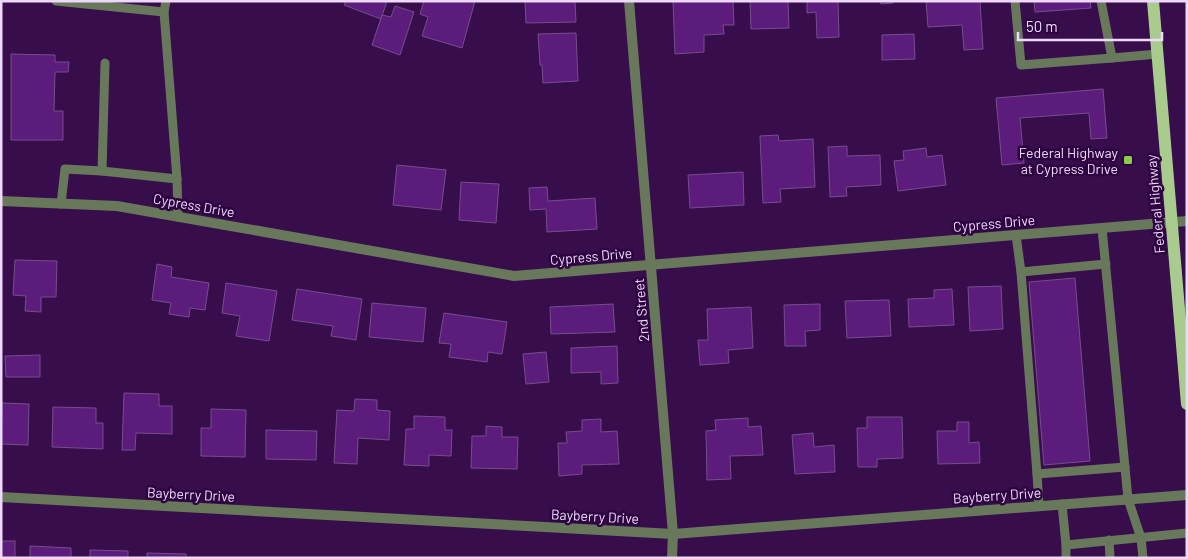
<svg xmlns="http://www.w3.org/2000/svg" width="1188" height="559" font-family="Barlow,sans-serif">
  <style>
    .building { fill: #5c1c7b; stroke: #764d8d }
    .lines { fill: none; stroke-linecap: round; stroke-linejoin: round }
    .lane { stroke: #68795b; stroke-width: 9 }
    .street { stroke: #68795b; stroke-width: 10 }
    .primary { stroke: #a9cc8e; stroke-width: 12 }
    .poi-dot { fill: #8ace47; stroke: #2d0340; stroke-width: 2 }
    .labels { text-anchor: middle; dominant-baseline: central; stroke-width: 5; stroke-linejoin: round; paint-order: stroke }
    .poi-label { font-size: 14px; fill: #eed8fc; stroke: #2d0340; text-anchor: end }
    .street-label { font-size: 14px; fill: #eed8fc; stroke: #2d0340 }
  </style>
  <rect width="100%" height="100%" fill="#370e4b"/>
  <!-- building -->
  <g class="building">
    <path d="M 346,1 L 387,1 L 381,19 L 344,5 Z"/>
    <path d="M 424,1 L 475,1 L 462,48 L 422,36 L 428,17 L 420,14 Z"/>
    <path d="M 525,1 L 575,1 L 576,22 L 526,23 Z"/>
    <path d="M 673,1 L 733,1 L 734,25 L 723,25 L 724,34 L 704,35 L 704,52 L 675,54 Z"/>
    <path d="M 750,1 L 788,1 L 789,28 L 751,29 Z"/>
    <path d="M 807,1 L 838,1 L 839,37 L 817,38 L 816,12 L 807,13 Z"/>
    <path d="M 880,1 L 893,1 L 893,3 L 881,4 Z"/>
    <path d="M 926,1 L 980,1 L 983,49 L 964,50 L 962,25 L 928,27 Z"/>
    <path d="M 1034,1 L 1090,1 L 1091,8 L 1035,12 Z"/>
    <path d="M 395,6 L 414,12 L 400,55 L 372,45 L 382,15 L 391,17 Z"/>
    <path d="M 576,33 L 578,81 L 543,83 L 542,65 L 540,65 L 538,34 Z"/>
    <path d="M 914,34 L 915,59 L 882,60 L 882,35 Z"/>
    <path d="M 11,54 L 55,55 L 55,62 L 69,62 L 68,72 L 55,72 L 54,111 L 63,111 L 63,140 L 11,140 Z"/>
    <path d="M 1103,89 L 1107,138 L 1091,139 L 1089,113 L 1020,118 L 1024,163 L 1002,165 L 996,98 Z"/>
    <path d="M 778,135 L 779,141 L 813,139 L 815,187 L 780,189 L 781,202 L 763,203 L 760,136 Z"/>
    <path d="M 847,146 L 847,156 L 880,155 L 881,185 L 846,187 L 847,196 L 830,197 L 828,147 Z"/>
    <path d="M 926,148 L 927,157 L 942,155 L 946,185 L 898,191 L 894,161 L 904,160 L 903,151 Z"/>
    <path d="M 397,165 L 446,170 L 441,210 L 393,205 Z"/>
    <path d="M 743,172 L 744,205 L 690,208 L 688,175 Z"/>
    <path d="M 461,182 L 499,184 L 496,223 L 459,220 Z"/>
    <path d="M 547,187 L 548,201 L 595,198 L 597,229 L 547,232 L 546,209 L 530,210 L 529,188 Z"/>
    <path d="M 15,260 L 57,261 L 56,297 L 41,297 L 41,312 L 25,311 L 26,296 L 13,295 Z"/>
    <path d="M 157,264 L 172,267 L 171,277 L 209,283 L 205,310 L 190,308 L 189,317 L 169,314 L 171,303 L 152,300 Z"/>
    <path d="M 1075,278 L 1090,461 L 1044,465 L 1029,282 Z"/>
    <path d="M 226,283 L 277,291 L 269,341 L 236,336 L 240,316 L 222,313 Z"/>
    <path d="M 1001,286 L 1003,329 L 970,331 L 968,287 Z"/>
    <path d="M 297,289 L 362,299 L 356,340 L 331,336 L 333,326 L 292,320 Z"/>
    <path d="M 952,289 L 954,325 L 909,327 L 908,299 L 934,298 L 934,290 Z"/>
    <path d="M 889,300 L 891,336 L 847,338 L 845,301 Z"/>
    <path d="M 372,303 L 426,308 L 423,342 L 369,337 Z"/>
    <path d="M 613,304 L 615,332 L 551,334 L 550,307 Z"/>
    <path d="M 820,304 L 820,330 L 805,331 L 806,346 L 785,346 L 784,305 Z"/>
    <path d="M 751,307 L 753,348 L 728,350 L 729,363 L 700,365 L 698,340 L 708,340 L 707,309 Z"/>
    <path d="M 444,313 L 507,322 L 502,354 L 488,352 L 487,362 L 449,357 L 451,344 L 439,343 Z"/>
    <path d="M 617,346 L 618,383 L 601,384 L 601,372 L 571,373 L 571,348 Z"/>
    <path d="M 546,352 L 549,382 L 526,384 L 523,354 Z"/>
    <path d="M 40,355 L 40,377 L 6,377 L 5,356 Z"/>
    <path d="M 124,393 L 159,394 L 159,406 L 172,406 L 172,434 L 136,433 L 135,450 L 122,450 Z"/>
    <path d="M 355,399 L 377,400 L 377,410 L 390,411 L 389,440 L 358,438 L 357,464 L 334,463 L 337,410 L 354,411 Z"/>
    <path d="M 2,403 L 29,404 L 28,445 L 1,444 Z"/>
    <path d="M 53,407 L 96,408 L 96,423 L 103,423 L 103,449 L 52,447 Z"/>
    <path d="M 211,409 L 246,410 L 245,457 L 201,456 L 201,428 L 211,428 Z"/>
    <path d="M 414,416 L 445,417 L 445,430 L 452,430 L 451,456 L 429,455 L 429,466 L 404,465 L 406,429 L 414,429 Z"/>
    <path d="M 867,417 L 902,417 L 903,458 L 877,459 L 877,467 L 858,467 L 857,428 L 867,428 Z"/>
    <path d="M 748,418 L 748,427 L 761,426 L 763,455 L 730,456 L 731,479 L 707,480 L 706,431 L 716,430 L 715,420 Z"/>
    <path d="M 601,419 L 601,432 L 617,431 L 619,464 L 582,465 L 582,474 L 559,476 L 558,443 L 567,443 L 566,432 L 582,431 L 582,420 Z"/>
    <path d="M 957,422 L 969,422 L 969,443 L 979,442 L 980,463 L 938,464 L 937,431 L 957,431 Z"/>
    <path d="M 486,426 L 502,427 L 502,437 L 518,437 L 517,469 L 471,468 L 472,436 L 486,436 Z"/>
    <path d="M 266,430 L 317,431 L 316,460 L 266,459 Z"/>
    <path d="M 813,433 L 814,447 L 834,445 L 835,472 L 795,474 L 792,435 Z"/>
    <rect x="1" y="541" width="14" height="17"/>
    <path d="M 30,546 L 71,548 L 71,558 L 30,558 Z"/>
    <path d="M 90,550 L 128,551 L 128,558 L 90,558 Z"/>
    <path d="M 147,553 L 186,554 L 186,558 L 147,558 Z"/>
  </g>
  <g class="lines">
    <!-- lane -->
    <g class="lane">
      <path d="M 56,1 L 164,12 L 177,179"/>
      <path d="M 1015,1 L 1021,65 L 1112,58 L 1101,1"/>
      <path d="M 164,12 L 166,1"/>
      <path d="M 1112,58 L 1158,54"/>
      <path d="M 102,171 L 105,63"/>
      <path d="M 61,204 L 65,169 L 102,171 L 177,179 L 178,217"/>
      <path d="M 1102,228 L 1128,499 L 1141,538 L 1143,558"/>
      <path d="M 1016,235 L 1021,272"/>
      <path d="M 1106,264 L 1021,272 L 1037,474 L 1125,467"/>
      <path d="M 1037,474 L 1039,506"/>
      <path d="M 1062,504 L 1066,545"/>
      <path d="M 1109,540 L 1110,558"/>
      <path d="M 1066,558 L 1066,545 L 1187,533"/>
    </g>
    <!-- street -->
    <g class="street">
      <path d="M 629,1 L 673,534 L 672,558"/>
      <path d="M 1,201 L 117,206 L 514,276 L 1187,221"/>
      <path d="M 1,497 L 673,534 L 1187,495"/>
    </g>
    <!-- primary -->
    <path class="primary" d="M 1153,1 L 1187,404"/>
  </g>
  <!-- markers -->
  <rect class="poi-dot" x="1123" y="155" width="10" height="10" rx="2.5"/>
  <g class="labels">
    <!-- poi labels -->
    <g class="poi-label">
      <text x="1118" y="152">Federal Highway<tspan x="1118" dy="16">at Cypress Drive</tspan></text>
    </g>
    <!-- street labels -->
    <g class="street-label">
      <text transform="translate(1155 204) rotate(-95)">Federal Highway</text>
      <text transform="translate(194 205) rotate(10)">Cypress Drive</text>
      <text transform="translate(994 223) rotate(-5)">Cypress Drive</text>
      <text transform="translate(591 256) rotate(-5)">Cypress Drive</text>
      <text transform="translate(641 310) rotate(-95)">2nd Street</text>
      <text transform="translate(191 494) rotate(3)">Bayberry Drive</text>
      <text transform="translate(997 495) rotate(-4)">Bayberry Drive</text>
      <text transform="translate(595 516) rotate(3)">Bayberry Drive</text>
    </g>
  </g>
  <!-- border -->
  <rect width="1188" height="559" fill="none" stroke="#eed8fc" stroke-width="5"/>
  <!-- scale -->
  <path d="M1018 32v8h144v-8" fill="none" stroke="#eed8fc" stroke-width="2.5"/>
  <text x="1026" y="32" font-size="15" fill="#eed8fc" stroke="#2d0340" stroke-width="4" paint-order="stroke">50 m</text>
</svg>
